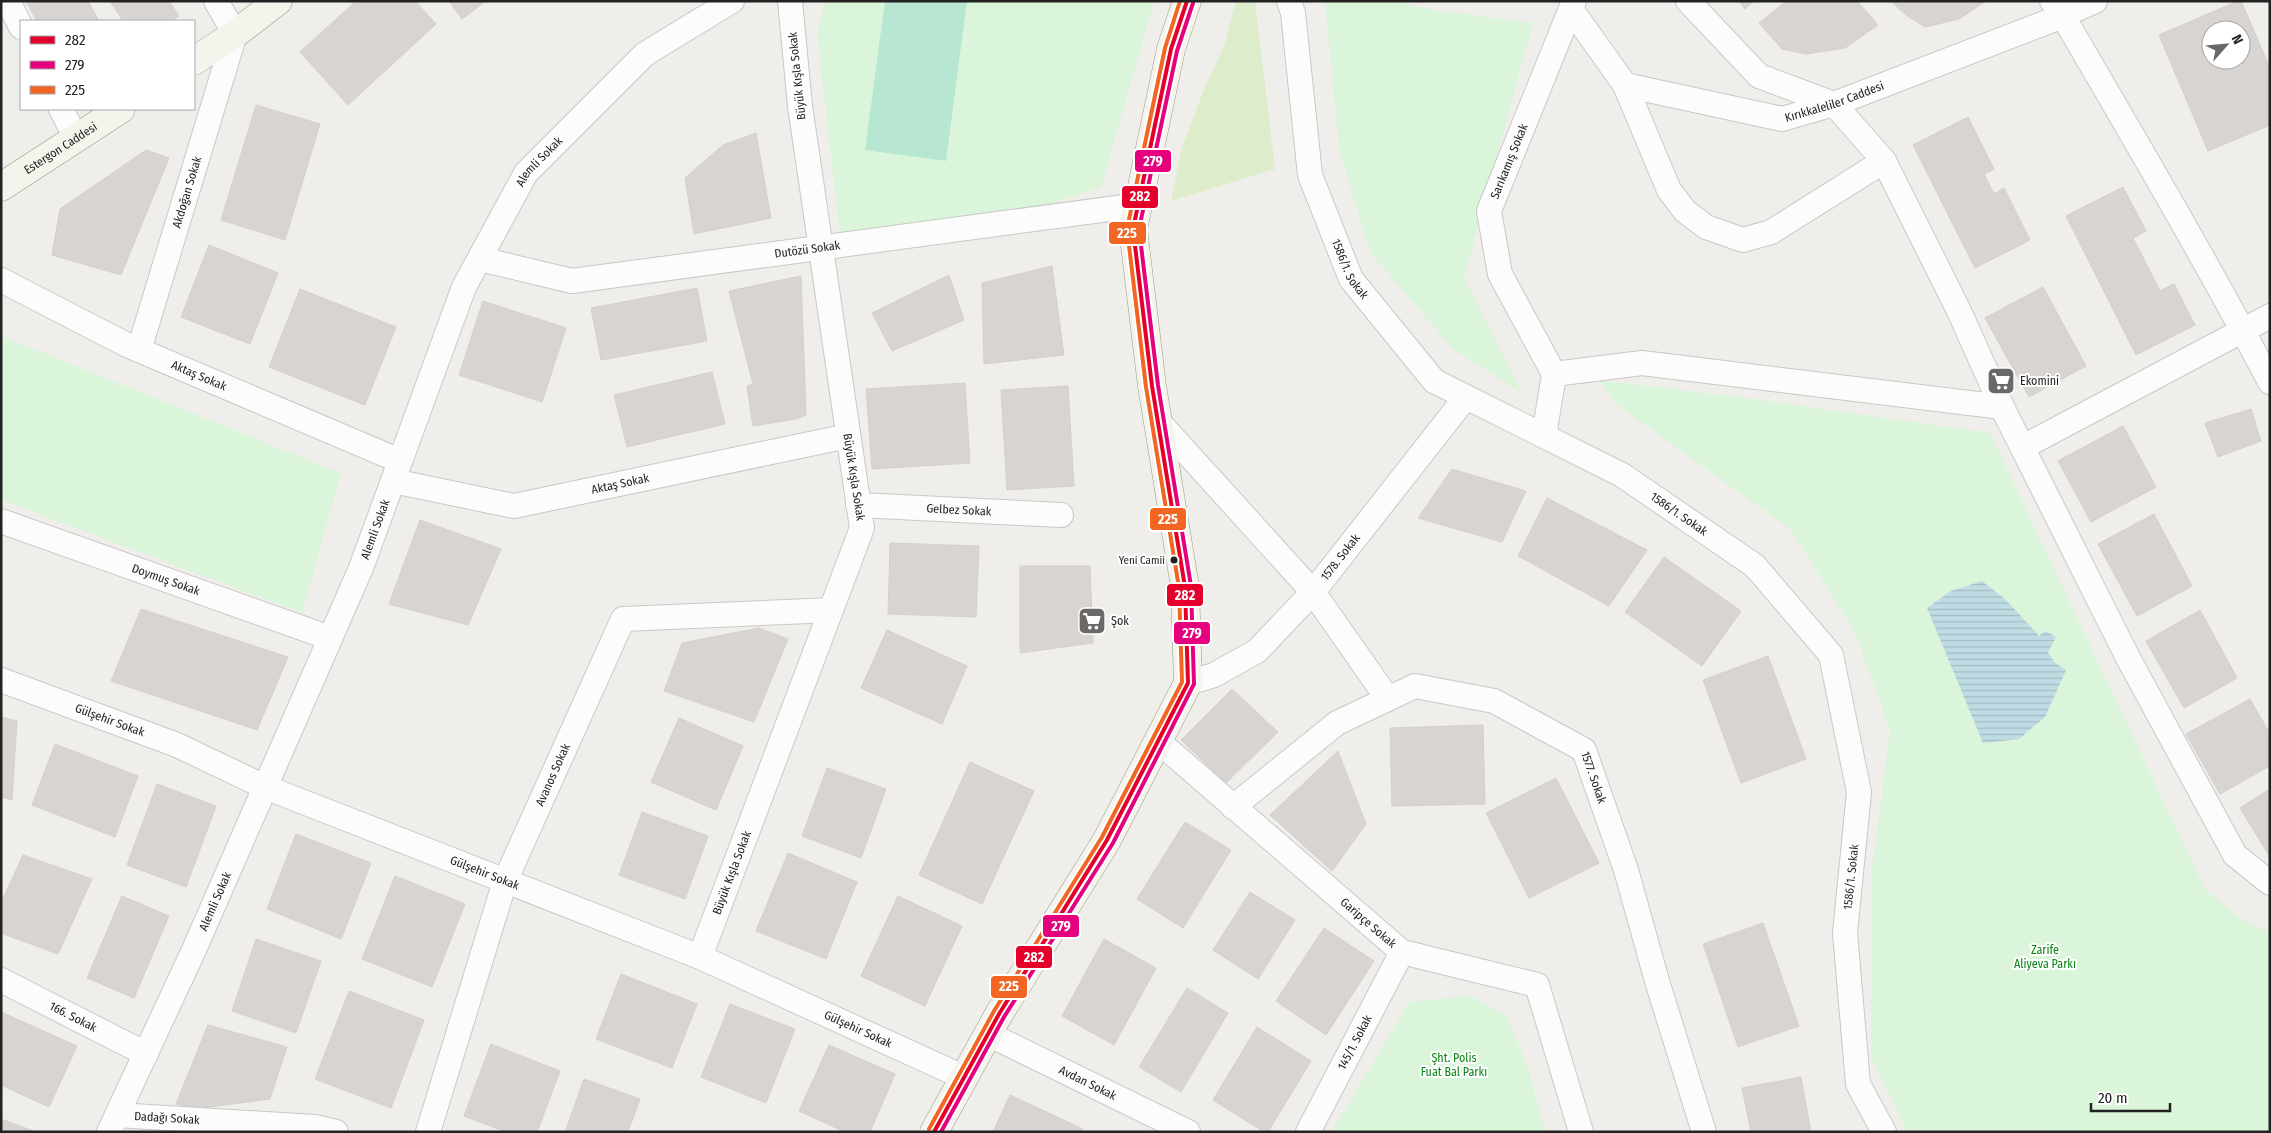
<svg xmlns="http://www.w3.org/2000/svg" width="2271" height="1133" font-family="'Fira Sans Condensed',sans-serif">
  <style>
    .grass { fill: #ddeccb }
    .park { fill: #daf5da }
    .pitch { fill: #b7e6d2 }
    .water { fill: url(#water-rules) }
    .building { fill: #d7d4d2; stroke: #d3d0cc; fill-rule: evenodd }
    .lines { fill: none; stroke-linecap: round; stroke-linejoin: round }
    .street-casing { stroke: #c9c8c7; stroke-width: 26 }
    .secondary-casing { stroke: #999a82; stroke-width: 29 }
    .street { stroke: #fdfcfc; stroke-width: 24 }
    .secondary { stroke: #f4f4ed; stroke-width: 28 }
    .bus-1-casing { stroke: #fff; stroke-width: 8 }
    .bus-2-casing { stroke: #fff; stroke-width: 8 }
    .bus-3-casing { stroke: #fff; stroke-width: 8 }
    .bus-1 { stroke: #e4002b; stroke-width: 4 }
    .bus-2 { stroke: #e5007d; stroke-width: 4 }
    .bus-3 { stroke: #f26522; stroke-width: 4 }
    .bus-dot { fill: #222; stroke: #fff; stroke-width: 2 }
    .labels { text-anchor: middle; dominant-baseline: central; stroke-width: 4; stroke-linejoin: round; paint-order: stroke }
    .bus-label { font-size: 11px; fill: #222; stroke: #fff; text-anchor: end }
    .street-label { font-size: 12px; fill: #222; stroke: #fff }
    .poi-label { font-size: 12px; fill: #222; stroke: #fff; text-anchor: start }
    .park-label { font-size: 12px; fill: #0c8416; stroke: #fff }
    .line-badge { stroke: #fff; stroke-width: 2 }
    .badge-label { font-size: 14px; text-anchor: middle; font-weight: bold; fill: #fff }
  </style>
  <defs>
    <pattern id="water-rules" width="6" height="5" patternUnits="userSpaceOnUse" patternTransform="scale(1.25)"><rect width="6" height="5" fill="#bfdbe3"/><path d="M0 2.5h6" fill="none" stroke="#a4bcc2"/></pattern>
  </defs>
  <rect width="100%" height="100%" fill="#f0eeeb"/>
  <!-- grass -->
  <path class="grass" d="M 1236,1 L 1255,1 L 1275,169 L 1171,201 L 1182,147 L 1205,87 L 1224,46 Z"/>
  <!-- park -->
  <g class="park">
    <path d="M 825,1 L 1154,1 L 1101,187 L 1004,220 L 840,235 L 817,34 Z"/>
    <path d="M 1325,1 L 1396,1 L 1434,10 L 1533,23 L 1464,278 L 1522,393 L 1454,350 L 1370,252 L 1339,149 Z"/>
    <path d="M 1,336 L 341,473 L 302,613 L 1,500 Z"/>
    <path d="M 1599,380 L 1761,400 L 1990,433 L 2205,889 L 2249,925 L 2270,931 L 2270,1132 L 1906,1130 L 1871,1057 L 1871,876 L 1890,732 L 1856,634 L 1791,530 L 1616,404 Z"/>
    <path d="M 1471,996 L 1506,1015 L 1528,1066 L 1545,1132 L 1332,1132 L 1409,1002 Z"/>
  </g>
  <!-- pitch -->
  <path class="pitch" d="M 885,1 L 967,1 L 946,161 L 865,150 Z"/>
  <!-- water -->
  <path class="water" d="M 1982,581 L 2006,600 L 2039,636 L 2046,631 L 2056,637 L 2048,652 L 2054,662 L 2066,670 L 2045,717 L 2019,739 L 1983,743 L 1927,608 L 1951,591 Z"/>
  <!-- building -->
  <g class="building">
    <path d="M 26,1 L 88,1 L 99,21 L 37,21 Z"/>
    <path d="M 110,1 L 169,1 L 179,16 L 170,21 L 123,21 Z"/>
    <path d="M 356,1 L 415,1 L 436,24 L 348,105 L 300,52 Z"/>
    <path d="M 449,1 L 486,1 L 462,19 Z"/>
    <path d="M 1739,1 L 1754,1 L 1745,9 Z"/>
    <path d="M 1786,1 L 1857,1 L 1878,25 L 1845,48 L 1806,54 L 1782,49 L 1759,23 Z"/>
    <path d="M 1891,1 L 1986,1 L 1959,19 L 1925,27 L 1906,15 Z"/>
    <path d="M 2238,1 L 2241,1 L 2270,68 L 2270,125 L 2208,151 L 2159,35 ZM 2211,30 L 2241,30 L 2241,60 L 2211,60 Z"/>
    <path d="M 256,105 L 320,124 L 285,240 L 221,220 Z"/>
    <path d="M 1968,117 L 1994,169 L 1984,174 L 1994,194 L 2004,188 L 2030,240 L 1975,268 L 1913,145 Z"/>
    <path d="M 756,133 L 771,218 L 694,234 L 685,178 L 723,145 Z"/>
    <path d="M 146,150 L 169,158 L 121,275 L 52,255 L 60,209 Z"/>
    <path d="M 2123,187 L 2146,231 L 2133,238 L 2160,291 L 2174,284 L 2195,325 L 2136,355 L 2066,216 Z"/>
    <path d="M 209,245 L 278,273 L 250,344 L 181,317 Z"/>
    <path d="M 1052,266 L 1064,355 L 984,364 L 982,283 Z"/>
    <path d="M 949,275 L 964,320 L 892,351 L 872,313 Z"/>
    <path d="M 801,276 L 806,415 L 796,419 L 753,426 L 747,386 L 753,384 L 729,291 Z"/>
    <path d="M 2043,287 L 2086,366 L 2029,397 L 1985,318 Z"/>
    <path d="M 697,288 L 707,341 L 601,360 L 591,308 Z"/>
    <path d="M 300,289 L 396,327 L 365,405 L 269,367 Z"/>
    <path d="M 483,301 L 566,328 L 542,402 L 459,375 Z"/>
    <path d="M 712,372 L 725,424 L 627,447 L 614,395 Z"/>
    <path d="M 965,383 L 970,463 L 872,469 L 866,389 Z"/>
    <path d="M 1068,386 L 1074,486 L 1007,490 L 1001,390 Z"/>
    <path d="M 2251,409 L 2261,441 L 2218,457 L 2205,423 Z"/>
    <path d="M 2123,426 L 2156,487 L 2091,522 L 2058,461 Z"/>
    <path d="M 1452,469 L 1526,491 L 1502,542 L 1418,518 Z"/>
    <path d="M 1547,498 L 1647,550 L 1609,606 L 1518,556 Z"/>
    <path d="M 2154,514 L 2192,586 L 2137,616 L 2098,544 Z"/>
    <path d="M 420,520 L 501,549 L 468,625 L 389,604 Z"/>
    <path d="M 890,543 L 979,546 L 976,617 L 888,614 Z"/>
    <path d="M 1664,557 L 1741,611 L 1702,666 L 1625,612 Z"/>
    <path d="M 1020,566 L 1090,566 L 1093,643 L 1020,653 Z"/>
    <path d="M 141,609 L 288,657 L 257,730 L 111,681 Z"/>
    <path d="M 2200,610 L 2237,678 L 2184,708 L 2146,641 Z"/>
    <path d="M 759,628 L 788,639 L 754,722 L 664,691 L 682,643 Z"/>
    <path d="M 887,630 L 967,666 L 942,724 L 861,688 Z"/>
    <path d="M 1768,656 L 1806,759 L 1741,783 L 1703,680 Z"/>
    <path d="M 1232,689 L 1278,732 L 1226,783 L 1181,740 Z"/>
    <path d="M 2250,699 L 2270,734 L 2270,766 L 2220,794 L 2186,734 Z"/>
    <path d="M 1,717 L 17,721 L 12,800 L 1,797 Z"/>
    <path d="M 679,718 L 743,746 L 716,810 L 651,782 Z"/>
    <path d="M 1483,725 L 1485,804 L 1392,806 L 1390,728 Z"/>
    <path d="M 55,744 L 138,776 L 115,837 L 32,805 Z"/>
    <path d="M 1338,751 L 1366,824 L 1332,871 L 1270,815 Z"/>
    <path d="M 970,762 L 1034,791 L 982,904 L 919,875 Z"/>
    <path d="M 827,768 L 886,789 L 861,858 L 802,836 Z"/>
    <path d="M 1556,778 L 1599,863 L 1529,898 L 1486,813 Z"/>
    <path d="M 157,784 L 216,806 L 186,887 L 127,865 Z"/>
    <path d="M 2270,789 L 2270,857 L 2240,808 Z"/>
    <path d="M 642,812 L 708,836 L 685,899 L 619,875 Z"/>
    <path d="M 1185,822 L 1231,850 L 1183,928 L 1137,899 Z"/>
    <path d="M 296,834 L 371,863 L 341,939 L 267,909 Z"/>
    <path d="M 788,853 L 857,882 L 826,959 L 756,931 Z"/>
    <path d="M 23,855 L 92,879 L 58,954 L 1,933 L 1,903 Z"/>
    <path d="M 395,876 L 465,904 L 432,987 L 362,959 Z"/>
    <path d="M 1250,892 L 1295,920 L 1258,979 L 1213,950 Z"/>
    <path d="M 122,896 L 169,916 L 134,998 L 87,978 Z"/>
    <path d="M 898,896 L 962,926 L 925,1006 L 861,976 Z"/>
    <path d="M 1763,923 L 1799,1026 L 1738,1047 L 1703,944 Z"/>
    <path d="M 1324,928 L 1374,961 L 1326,1035 L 1276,1001 Z"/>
    <path d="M 256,939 L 321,961 L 296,1033 L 232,1011 Z"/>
    <path d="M 1104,939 L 1156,968 L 1114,1045 L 1062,1016 Z"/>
    <path d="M 621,974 L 697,1004 L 672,1068 L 596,1039 Z"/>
    <path d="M 1187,988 L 1228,1013 L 1181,1092 L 1139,1067 Z"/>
    <path d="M 349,991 L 424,1020 L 391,1108 L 315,1079 Z"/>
    <path d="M 730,1004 L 795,1029 L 766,1103 L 701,1077 Z"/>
    <path d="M 1,1012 L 77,1046 L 49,1107 L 1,1085 Z"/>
    <path d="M 208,1025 L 287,1047 L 270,1099 L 196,1109 L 176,1104 Z"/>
    <path d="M 1257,1027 L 1311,1061 L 1268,1132 L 1264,1132 L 1213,1100 Z"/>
    <path d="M 491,1044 L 560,1071 L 537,1132 L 506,1132 L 464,1116 Z"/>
    <path d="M 829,1045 L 895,1074 L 870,1132 L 845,1132 L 799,1111 Z"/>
    <path d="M 1801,1077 L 1811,1132 L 1751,1132 L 1742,1088 Z"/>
    <path d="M 584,1079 L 640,1099 L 628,1132 L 565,1132 Z"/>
    <path d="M 1010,1095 L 1083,1129 L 1082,1132 L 993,1132 Z"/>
    <path d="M 1,1119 L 36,1132 L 1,1132 Z"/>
  </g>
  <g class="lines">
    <defs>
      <g id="street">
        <path d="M 8,1 L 21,27"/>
        <path id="s1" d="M 1289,1 L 1293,13 L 1310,175 L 1351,279 L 1434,381 L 1622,475 L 1755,566 L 1831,655 L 1859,792 L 1845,933 L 1858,1084 L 1884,1132"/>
        <path d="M 1688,1 L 1759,76 L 1834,104 L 1884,161 L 1959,311 L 2002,407 L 2127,656 L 2235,855 L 2270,883"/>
        <path d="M 2052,1 L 2063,16 C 2133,137 2205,258 2270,382"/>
        <path id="s2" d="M 1571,9 L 1625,85 L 1782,119 L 1834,104 L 2050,21 L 2095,1"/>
        <path d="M 1625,85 L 1669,190 L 1685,211 L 1706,227 L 1743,240 L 1771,232 L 1884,161"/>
        <path d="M 61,109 L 76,138"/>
        <path id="s3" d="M 480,259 L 572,281 L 1139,205"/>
        <path id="s4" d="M 1,280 L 127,345 L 400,461"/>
        <path id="s5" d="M 139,350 L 235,34 L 216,1"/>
        <path d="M 1554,374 L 1642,363 L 2002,407"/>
        <path d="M 1158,421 L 1313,592 L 1388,699"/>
        <path id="s6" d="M 1544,436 L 1554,374 L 1500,274 L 1489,211 L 1574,1"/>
        <path d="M 2023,447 L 2270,316"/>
        <path id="s7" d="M 393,481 L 514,506 L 848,436"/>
        <path id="s8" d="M 858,505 L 1061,515"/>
        <path id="s9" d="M 1,521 L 330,638"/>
        <path id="s10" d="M 1,680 L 177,745 L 265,787 L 700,957 L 963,1077"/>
        <path id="s11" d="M 1188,683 L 1214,675 L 1257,651 L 1313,592 L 1466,397"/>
        <path id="s12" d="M 1158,741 L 1402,952 L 1537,985 L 1581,1132"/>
        <path id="s13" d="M 1233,807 L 1337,723 L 1415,686 L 1494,701 L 1584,750 L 1626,870 L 1657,981 L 1704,1132"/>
        <path id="s14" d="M 700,957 L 862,528 L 800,106 L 790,1"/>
        <path id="s15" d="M 1,980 L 146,1054"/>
        <path id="s16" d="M 988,1034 L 1188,1132"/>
        <path id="s17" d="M 117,1115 L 315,1127 L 336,1132"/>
        <path id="s18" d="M 109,1132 L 193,952 L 361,568 L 464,287 L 526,173 L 645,54 L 732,1"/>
        <path id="s19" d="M 428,1132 L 505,881 L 623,619 L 831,610"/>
        <path id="s20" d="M 1308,1132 L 1402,952"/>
      </g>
      <g id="secondary">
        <path d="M 194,61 L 235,34 L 278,1"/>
        <path id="s21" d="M 1,187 L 121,109"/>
        <path d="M 934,1132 L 999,1014 L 1107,840 L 1188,683 L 1185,587 L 1152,386 L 1133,229 L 1171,49 L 1187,1"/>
      </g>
    </defs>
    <!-- street casing -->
    <use href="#street" class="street-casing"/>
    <!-- secondary casing -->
    <use href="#secondary" class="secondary-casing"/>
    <!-- street -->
    <use href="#street" class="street"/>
    <!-- secondary -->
    <use href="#secondary" class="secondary"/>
    <defs>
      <path id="bus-1" d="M 934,1132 L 999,1014 L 1107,840 L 1188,683 L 1185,587 L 1152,386 L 1133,229 L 1171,49 L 1187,1"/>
      <path id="bus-2" d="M 941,1132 L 1004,1017 L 1113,843 L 1194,684 L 1191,586 L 1158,385 L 1139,229 L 1177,51 L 1193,3"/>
      <path id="bus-3" d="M 929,1129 L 994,1011 L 1102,837 L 1182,682 L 1179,588 L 1146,387 L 1127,229 L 1165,48 L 1180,1"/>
    </defs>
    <!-- bus-1 casing -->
    <use href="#bus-1" class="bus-1-casing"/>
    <!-- bus-2 casing -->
    <use href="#bus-2" class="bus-2-casing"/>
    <!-- bus-3 casing -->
    <use href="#bus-3" class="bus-3-casing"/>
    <!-- bus-1 -->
    <use href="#bus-1" class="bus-1"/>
    <!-- bus-2 -->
    <use href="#bus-2" class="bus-2"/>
    <!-- bus-3 -->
    <use href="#bus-3" class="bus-3"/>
  </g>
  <!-- icons -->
  <defs>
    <symbol id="supermarket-square" viewBox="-11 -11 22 22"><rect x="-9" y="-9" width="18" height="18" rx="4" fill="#6a6968" stroke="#fff"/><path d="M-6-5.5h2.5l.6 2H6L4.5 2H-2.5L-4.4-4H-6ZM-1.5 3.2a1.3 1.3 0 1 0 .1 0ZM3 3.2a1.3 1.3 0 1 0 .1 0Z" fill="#fff"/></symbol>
  </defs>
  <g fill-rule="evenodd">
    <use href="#supermarket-square" x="1985" y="365" width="32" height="32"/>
    <use href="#supermarket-square" x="1076" y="605" width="32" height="32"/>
  </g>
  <!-- markers -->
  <circle class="bus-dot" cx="1174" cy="560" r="4.5"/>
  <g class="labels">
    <!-- bus labels -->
    <g class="bus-label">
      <text x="1165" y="560">Yeni Camii</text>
    </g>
    <!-- street labels -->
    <g class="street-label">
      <text transform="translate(797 76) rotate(-96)">Büyük Kışla Sokak</text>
      <text stroke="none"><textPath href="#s2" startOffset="309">Kırıkkaleliler Caddesi</textPath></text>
      <text stroke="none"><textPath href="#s21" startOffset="71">Estergon Caddesi</textPath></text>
      <text stroke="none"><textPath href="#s6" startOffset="294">Sarıkamış Sokak</textPath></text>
      <text stroke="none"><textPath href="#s18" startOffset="1064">Alemli Sokak</textPath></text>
      <text stroke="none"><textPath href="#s5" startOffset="165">Akdoğan Sokak</textPath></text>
      <text stroke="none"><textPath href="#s3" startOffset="332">Dutözü Sokak</textPath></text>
      <text stroke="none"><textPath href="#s1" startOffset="278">1586/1. Sokak</textPath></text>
      <text stroke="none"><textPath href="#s4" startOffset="220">Aktaş Sokak</textPath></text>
      <text transform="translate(854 477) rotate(81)">Büyük Kışla Sokak</text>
      <text stroke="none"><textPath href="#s7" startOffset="232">Aktaş Sokak</textPath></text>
      <text stroke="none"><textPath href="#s8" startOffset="101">Gelbez Sokak</textPath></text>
      <text stroke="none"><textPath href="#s1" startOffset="698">1586/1. Sokak</textPath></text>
      <text stroke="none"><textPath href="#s18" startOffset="659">Alemli Sokak</textPath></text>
      <text stroke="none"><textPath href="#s11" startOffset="202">1578. Sokak</textPath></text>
      <text stroke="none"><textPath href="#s9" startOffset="175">Doymuş Sokak</textPath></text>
      <text stroke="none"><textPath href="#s10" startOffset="116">Gülşehir Sokak</textPath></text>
      <text stroke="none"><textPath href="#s19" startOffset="379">Avanos Sokak</textPath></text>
      <text stroke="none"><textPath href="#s13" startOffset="432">1577. Sokak</textPath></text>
      <text stroke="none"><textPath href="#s10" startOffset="521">Gülşehir Sokak</textPath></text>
      <text stroke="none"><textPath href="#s14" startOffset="90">Büyük Kışla Sokak</textPath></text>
      <text transform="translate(1851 877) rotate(-84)">1586/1. Sokak</text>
      <text stroke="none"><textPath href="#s18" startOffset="254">Alemli Sokak</textPath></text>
      <text stroke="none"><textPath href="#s12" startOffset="278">Garipçe Sokak</textPath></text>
      <text stroke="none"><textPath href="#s15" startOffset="81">166. Sokak</textPath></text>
      <text stroke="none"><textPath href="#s10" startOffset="926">Gülşehir Sokak</textPath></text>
      <text stroke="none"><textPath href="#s20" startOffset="101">145/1. Sokak</textPath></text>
      <text stroke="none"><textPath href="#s16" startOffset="111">Avdan Sokak</textPath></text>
      <text stroke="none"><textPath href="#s17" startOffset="50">Dadağı Sokak</textPath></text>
    </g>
    <!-- poi labels -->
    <g class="poi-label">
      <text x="2020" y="381">Ekomini</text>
      <text x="1111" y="621">Şok</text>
    </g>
    <!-- park labels -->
    <g class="park-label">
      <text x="2045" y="950">Zarife<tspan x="2045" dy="14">Aliyeva Parkı</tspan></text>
      <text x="1454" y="1058">Şht. Polis<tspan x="1454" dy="14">Fuat Bal Parkı</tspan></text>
    </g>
  </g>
  <g class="line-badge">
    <rect x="1134" y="149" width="38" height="24" rx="5" fill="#e5007d"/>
    <rect x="1121" y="185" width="38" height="24" rx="5" fill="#e4002b"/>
    <rect x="1108" y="221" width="39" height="24" rx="5" fill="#f26522"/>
    <rect x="1149" y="507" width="38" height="24" rx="5" fill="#f26522"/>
    <rect x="1166" y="583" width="38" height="24" rx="5" fill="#e4002b"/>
    <rect x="1173" y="621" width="38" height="24" rx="5" fill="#e5007d"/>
    <rect x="1042" y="914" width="38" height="24" rx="5" fill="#e5007d"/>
    <rect x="1015" y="945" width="38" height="24" rx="5" fill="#e4002b"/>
    <rect x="990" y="975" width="38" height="24" rx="5" fill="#f26522"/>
  </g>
  <g class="badge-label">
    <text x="1153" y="166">279</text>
    <text x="1140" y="201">282</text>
    <text x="1127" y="238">225</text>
    <text x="1168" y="524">225</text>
    <text x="1185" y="600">282</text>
    <text x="1192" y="638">279</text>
    <text x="1061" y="931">279</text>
    <text x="1034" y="962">282</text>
    <text x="1009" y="991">225</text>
  </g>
  <!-- border -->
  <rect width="2271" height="1133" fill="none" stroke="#222222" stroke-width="5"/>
  <!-- legend -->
  <rect x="20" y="20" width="175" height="90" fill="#ffffff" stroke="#a7a7a7"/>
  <rect x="30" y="36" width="25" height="8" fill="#e4002b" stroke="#a7a7a7"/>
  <text x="65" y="45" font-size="15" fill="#222222">282</text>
  <rect x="30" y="61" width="25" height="8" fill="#e5007d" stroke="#a7a7a7"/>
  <text x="65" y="70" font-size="15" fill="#222222">279</text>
  <rect x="30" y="86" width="25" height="8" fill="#f26522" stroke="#a7a7a7"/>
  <text x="65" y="95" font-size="15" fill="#222222">225</text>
  <!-- north arrow -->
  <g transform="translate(2226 45) rotate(63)"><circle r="24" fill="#ffffff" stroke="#a7a7a7"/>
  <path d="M0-4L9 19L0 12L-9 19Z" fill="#6a6968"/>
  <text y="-8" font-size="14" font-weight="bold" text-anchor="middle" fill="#222222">N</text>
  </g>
  <!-- scale -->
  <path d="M2091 1103v8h79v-8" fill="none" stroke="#222222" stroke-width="2.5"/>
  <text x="2098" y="1103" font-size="15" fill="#222222" stroke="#ffffff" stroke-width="4" paint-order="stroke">20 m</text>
</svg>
